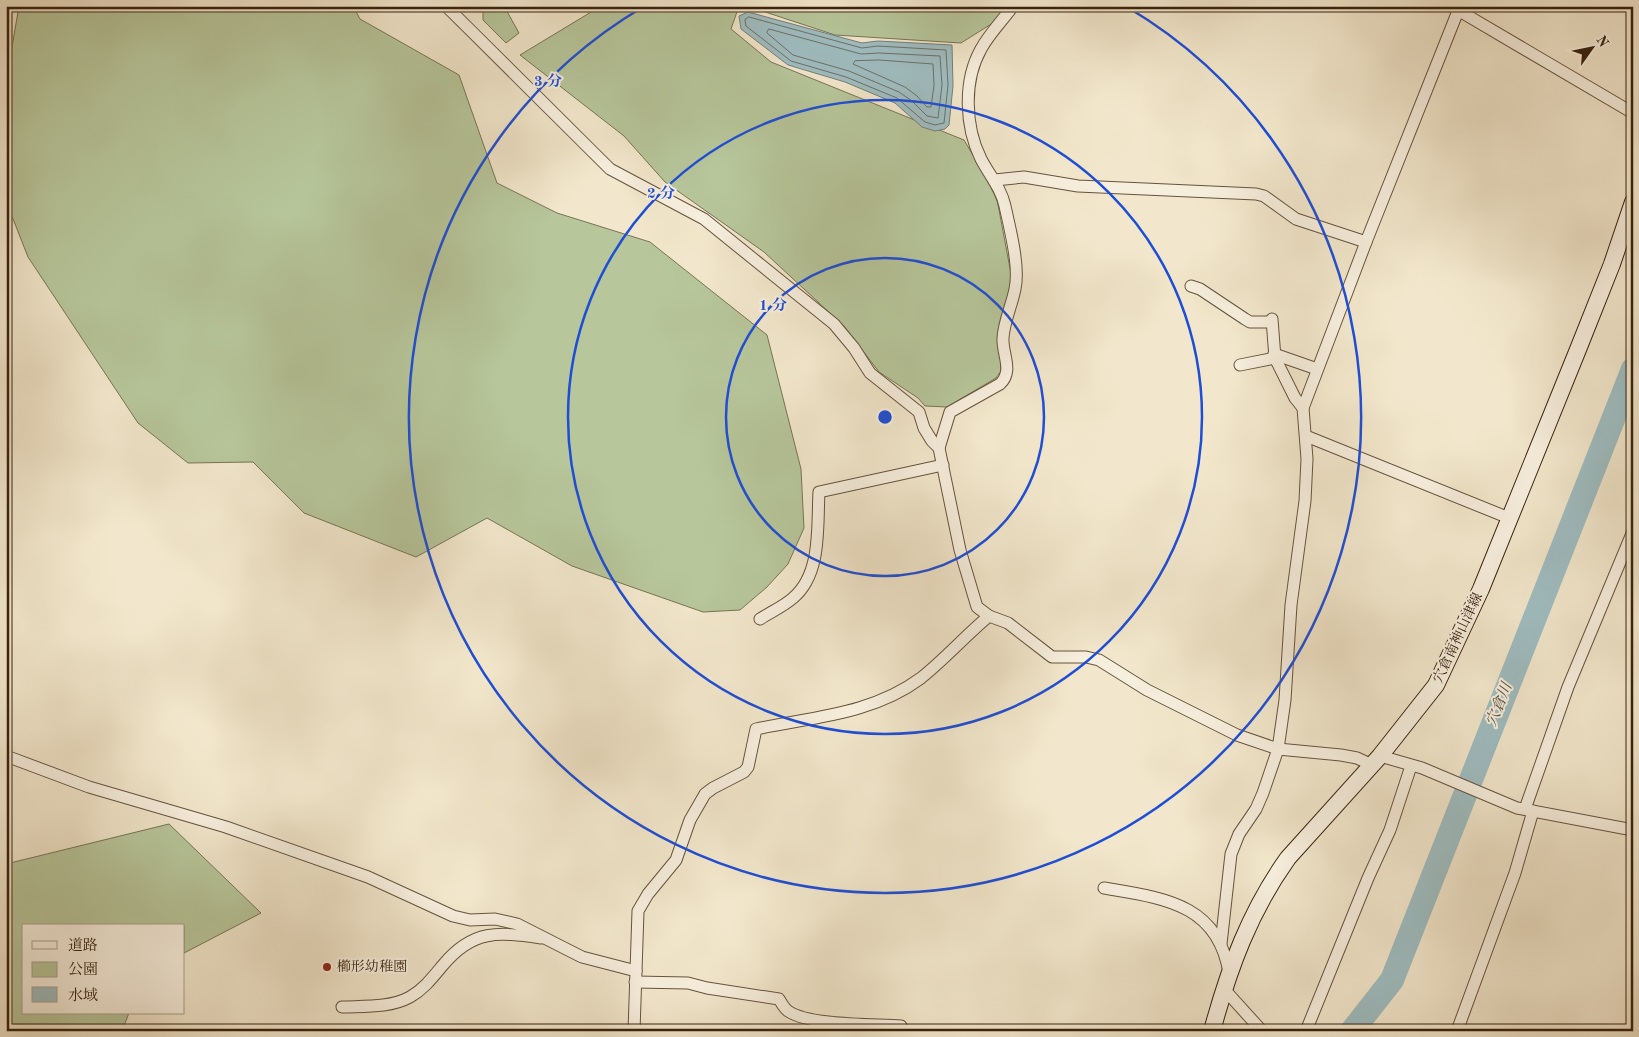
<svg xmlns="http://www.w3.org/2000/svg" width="1639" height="1037" font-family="'Old Standard TT','Noto Serif JP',serif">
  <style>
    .green { fill: #b7c69b; stroke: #787455 }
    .water { fill: #9fbdc1; stroke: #767f7a }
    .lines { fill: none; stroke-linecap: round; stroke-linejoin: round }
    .shore { stroke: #6c7068; stroke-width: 1 }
    .river { stroke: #9fbdc1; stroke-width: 24 }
    .street-casing { stroke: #66533e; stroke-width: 13 }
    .secondary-casing { stroke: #38220f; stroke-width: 18 }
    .street { stroke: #f7efde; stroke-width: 11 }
    .secondary { stroke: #f7efde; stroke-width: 16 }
    .ring { fill: none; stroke: #1d4ed8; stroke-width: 2.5 }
    .poi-dot { fill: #8f2418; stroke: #f7efde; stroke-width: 2 }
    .labels { text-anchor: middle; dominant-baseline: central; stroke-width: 4; stroke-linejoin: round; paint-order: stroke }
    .street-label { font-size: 14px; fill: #38220f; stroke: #f7efde }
    .poi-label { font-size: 14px; fill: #38220f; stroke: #f7efde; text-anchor: start }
    .water-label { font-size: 15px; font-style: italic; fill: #575044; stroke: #f7efde }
    .centre { fill: #1d4ed8; stroke: #f7efde; stroke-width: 2.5 }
    .ring-label { font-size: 15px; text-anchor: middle; font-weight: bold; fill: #1d4ed8; stroke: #f7efde; stroke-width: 4; stroke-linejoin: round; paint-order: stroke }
  </style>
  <rect width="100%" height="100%" fill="#f2e7cc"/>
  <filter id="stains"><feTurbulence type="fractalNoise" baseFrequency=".004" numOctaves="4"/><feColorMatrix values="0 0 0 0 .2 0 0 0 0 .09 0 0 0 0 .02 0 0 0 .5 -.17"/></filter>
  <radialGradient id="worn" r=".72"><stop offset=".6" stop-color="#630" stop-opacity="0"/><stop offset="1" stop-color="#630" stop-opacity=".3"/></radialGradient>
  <!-- green -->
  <g class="green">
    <path d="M 19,6 L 353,6 L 360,19 L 459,75 L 497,183 L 557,213 L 650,242 L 767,335 L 801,469 L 804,528 L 788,564 L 767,587 L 740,610 L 703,612 L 572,566 L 487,518 L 416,557 L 304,513 L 253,462 L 188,463 L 138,423 L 28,257 L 6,201 L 6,82 Z"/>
    <path d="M 483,6 L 504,6 L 519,33 L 506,43 L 483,20 Z"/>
    <path d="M 601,6 L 739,6 L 731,29 L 771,62 L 964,140 L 996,194 L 1012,279 L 1000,334 L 1001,371 L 996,378 L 947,407 L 925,406 L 918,398 L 879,372 L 844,326 L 764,252 L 665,182 L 624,136 L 520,55 Z"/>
    <path d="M 747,6 L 1020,6 L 961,43 L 835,35 Z"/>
    <path d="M 169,824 L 261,913 L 184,953 L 184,926 L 24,926 L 24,1013 L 129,1013 L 122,1031 L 6,1031 L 6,864 Z"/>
  </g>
  <!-- water -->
  <path class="water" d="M 748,12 L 862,43 L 878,41 L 952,45 L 953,86 L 949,125 L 945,129 L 935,131 L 922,127 L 895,103 L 845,82 L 788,65 L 741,29 L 739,16 Z"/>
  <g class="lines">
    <!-- shore -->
    <g class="shore">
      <path d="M 749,17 L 862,48 L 878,46 L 946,50 L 948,85 L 944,123 L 935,125 L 925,122 L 897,98 L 846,77 L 791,61 L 746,26 L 745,20 Z"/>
      <path d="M 769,29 L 861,54 L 879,53 L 940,56 L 942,85 L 938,118 L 927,116 L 912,101 L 899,92 L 849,71 L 793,55 L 767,33 Z"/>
      <path d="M 879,60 L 933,64 L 934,85 L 931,107 L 927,107 L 917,96 L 905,87 L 853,64 L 855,61 Z"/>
    </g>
    <!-- river -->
    <path class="river" d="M 1352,1031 L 1392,980 L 1633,369"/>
    <defs>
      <g id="street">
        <path d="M 446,6 L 610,169 L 704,219 L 834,324 L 854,348 L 870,373 L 919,412 L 924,428 L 932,441 L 939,448 L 960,550 L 977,607 L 989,616 L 1008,623 L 1052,657 L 1086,657 L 1099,660 L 1147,690 L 1237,735 L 1278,749 L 1341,755 L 1357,758 L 1372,765"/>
        <path d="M 1451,6 L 1633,113"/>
        <path d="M 995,180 L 1024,177 L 1078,186 L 1256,194 L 1264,196 L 1296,219 L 1366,242"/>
        <path d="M 1191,286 L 1200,289 L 1245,319 L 1250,322 L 1271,322"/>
        <path d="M 1272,319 L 1275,358 L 1295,398 L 1303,408"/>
        <path d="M 1274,354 L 1317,369"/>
        <path d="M 1240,365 L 1275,358"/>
        <path d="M 1306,436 L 1509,518"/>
        <path d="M 939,448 L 950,412 L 1000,384 C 1014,371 1002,354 1003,338 C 1004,321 1012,305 1015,289 C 1020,267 1010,229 1005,206 C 1001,188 990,176 981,159 C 965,127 963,81 981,49 C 989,34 1003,20 1013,6"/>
        <path d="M 760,619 C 771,612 784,606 793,598 C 822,574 817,526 819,492 L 943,465"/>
        <path d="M 6,756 L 89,787 L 226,827 L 368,877 L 453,916 L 470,920 L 495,919 L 517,924 L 582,957 L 636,971"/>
        <path d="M 1380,756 L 1422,768 L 1517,808 L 1633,830"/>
        <path d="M 1525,809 L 1568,687 L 1633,531"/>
        <path d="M 1104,888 C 1162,898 1218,903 1229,973"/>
        <path d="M 1221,944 L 1231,854 L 1239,834 L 1256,809 L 1263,793 L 1278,749 L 1285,700 L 1291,605 L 1305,501 L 1307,459 L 1303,408 L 1366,242 L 1458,11"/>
        <path d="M 635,982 L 688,983 L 707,988 L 779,999 C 782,1004 784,1008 788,1011 C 810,1026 874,1024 901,1026 L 901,1031"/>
        <path d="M 1224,989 L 1262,1031"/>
        <path d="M 342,1007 C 364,1006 390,1008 410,997 C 424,989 433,977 443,965 C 473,929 498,932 541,938"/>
        <path d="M 634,1031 L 638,911 L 648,894 L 676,860 L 690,820 L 705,794 L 713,788 L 744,772 L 748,767 L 756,729 C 813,717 873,714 921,678 C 945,659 966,635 989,616"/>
        <path d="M 1306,1031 L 1368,878 L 1390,830 L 1411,766"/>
        <path d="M 1457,1031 L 1515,873 L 1533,811"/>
      </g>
      <path id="secondary" d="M 1212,1031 C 1229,968 1250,911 1288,858 L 1380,756 L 1436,685 L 1481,589 L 1579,347 L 1612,264 L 1633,202"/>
    </defs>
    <!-- street casing -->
    <use href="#street" class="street-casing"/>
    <!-- secondary casing -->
    <use href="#secondary" class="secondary-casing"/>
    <!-- street -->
    <use href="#street" class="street"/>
    <!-- secondary -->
    <use href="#secondary" class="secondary"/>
  </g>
  <!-- distance rings -->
  <g class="ring">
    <circle cx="885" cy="417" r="159"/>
    <circle cx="885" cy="417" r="317"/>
    <path d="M1127 7A476 476 0 1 1 643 7"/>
  </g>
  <!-- markers -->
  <circle class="poi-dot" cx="327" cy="967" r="5"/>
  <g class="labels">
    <!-- street labels -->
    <g class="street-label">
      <text transform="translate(1458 638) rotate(-65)">穴倉南神山津線</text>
    </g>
    <!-- poi labels -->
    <g class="poi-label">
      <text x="337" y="967">櫛形幼稚園</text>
    </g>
    <!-- water labels -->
    <g class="water-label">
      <text transform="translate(1500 705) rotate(-68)">穴倉川</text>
    </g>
  </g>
  <circle cx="885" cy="417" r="8" class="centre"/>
  <g class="ring-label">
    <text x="548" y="86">3 分</text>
    <text x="661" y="198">2 分</text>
    <text x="773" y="310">1 分</text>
  </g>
  <!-- margin -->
  <rect width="1639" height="1037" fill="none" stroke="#f2e7cc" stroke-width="25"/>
  <rect x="8" y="8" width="1624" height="1022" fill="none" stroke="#38220f" stroke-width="2.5"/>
  <rect x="12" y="12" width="1614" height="1012" fill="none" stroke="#38220f"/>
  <!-- legend -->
  <rect x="22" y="924" width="162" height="90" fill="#f7efde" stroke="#ab9d8b"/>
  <rect x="32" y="941" width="25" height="8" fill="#f7efde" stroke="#ab9d8b"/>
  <text x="68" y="950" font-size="15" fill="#38220f">道路</text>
  <rect x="32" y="962" width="25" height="15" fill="#b7c69b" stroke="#ab9d8b"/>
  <text x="68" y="974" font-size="15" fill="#38220f">公園</text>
  <rect x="32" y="987" width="25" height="15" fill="#9fbdc1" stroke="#ab9d8b"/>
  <text x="68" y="1000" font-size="15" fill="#38220f">水域</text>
  <!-- north arrow -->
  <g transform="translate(1592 48) rotate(57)" stroke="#f7efde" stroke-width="4" paint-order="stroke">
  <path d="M0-4L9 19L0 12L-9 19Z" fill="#38220f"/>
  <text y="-8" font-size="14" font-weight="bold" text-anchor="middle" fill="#38220f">N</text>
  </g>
  <rect width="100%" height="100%" filter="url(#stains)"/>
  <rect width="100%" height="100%" fill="url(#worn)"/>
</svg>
